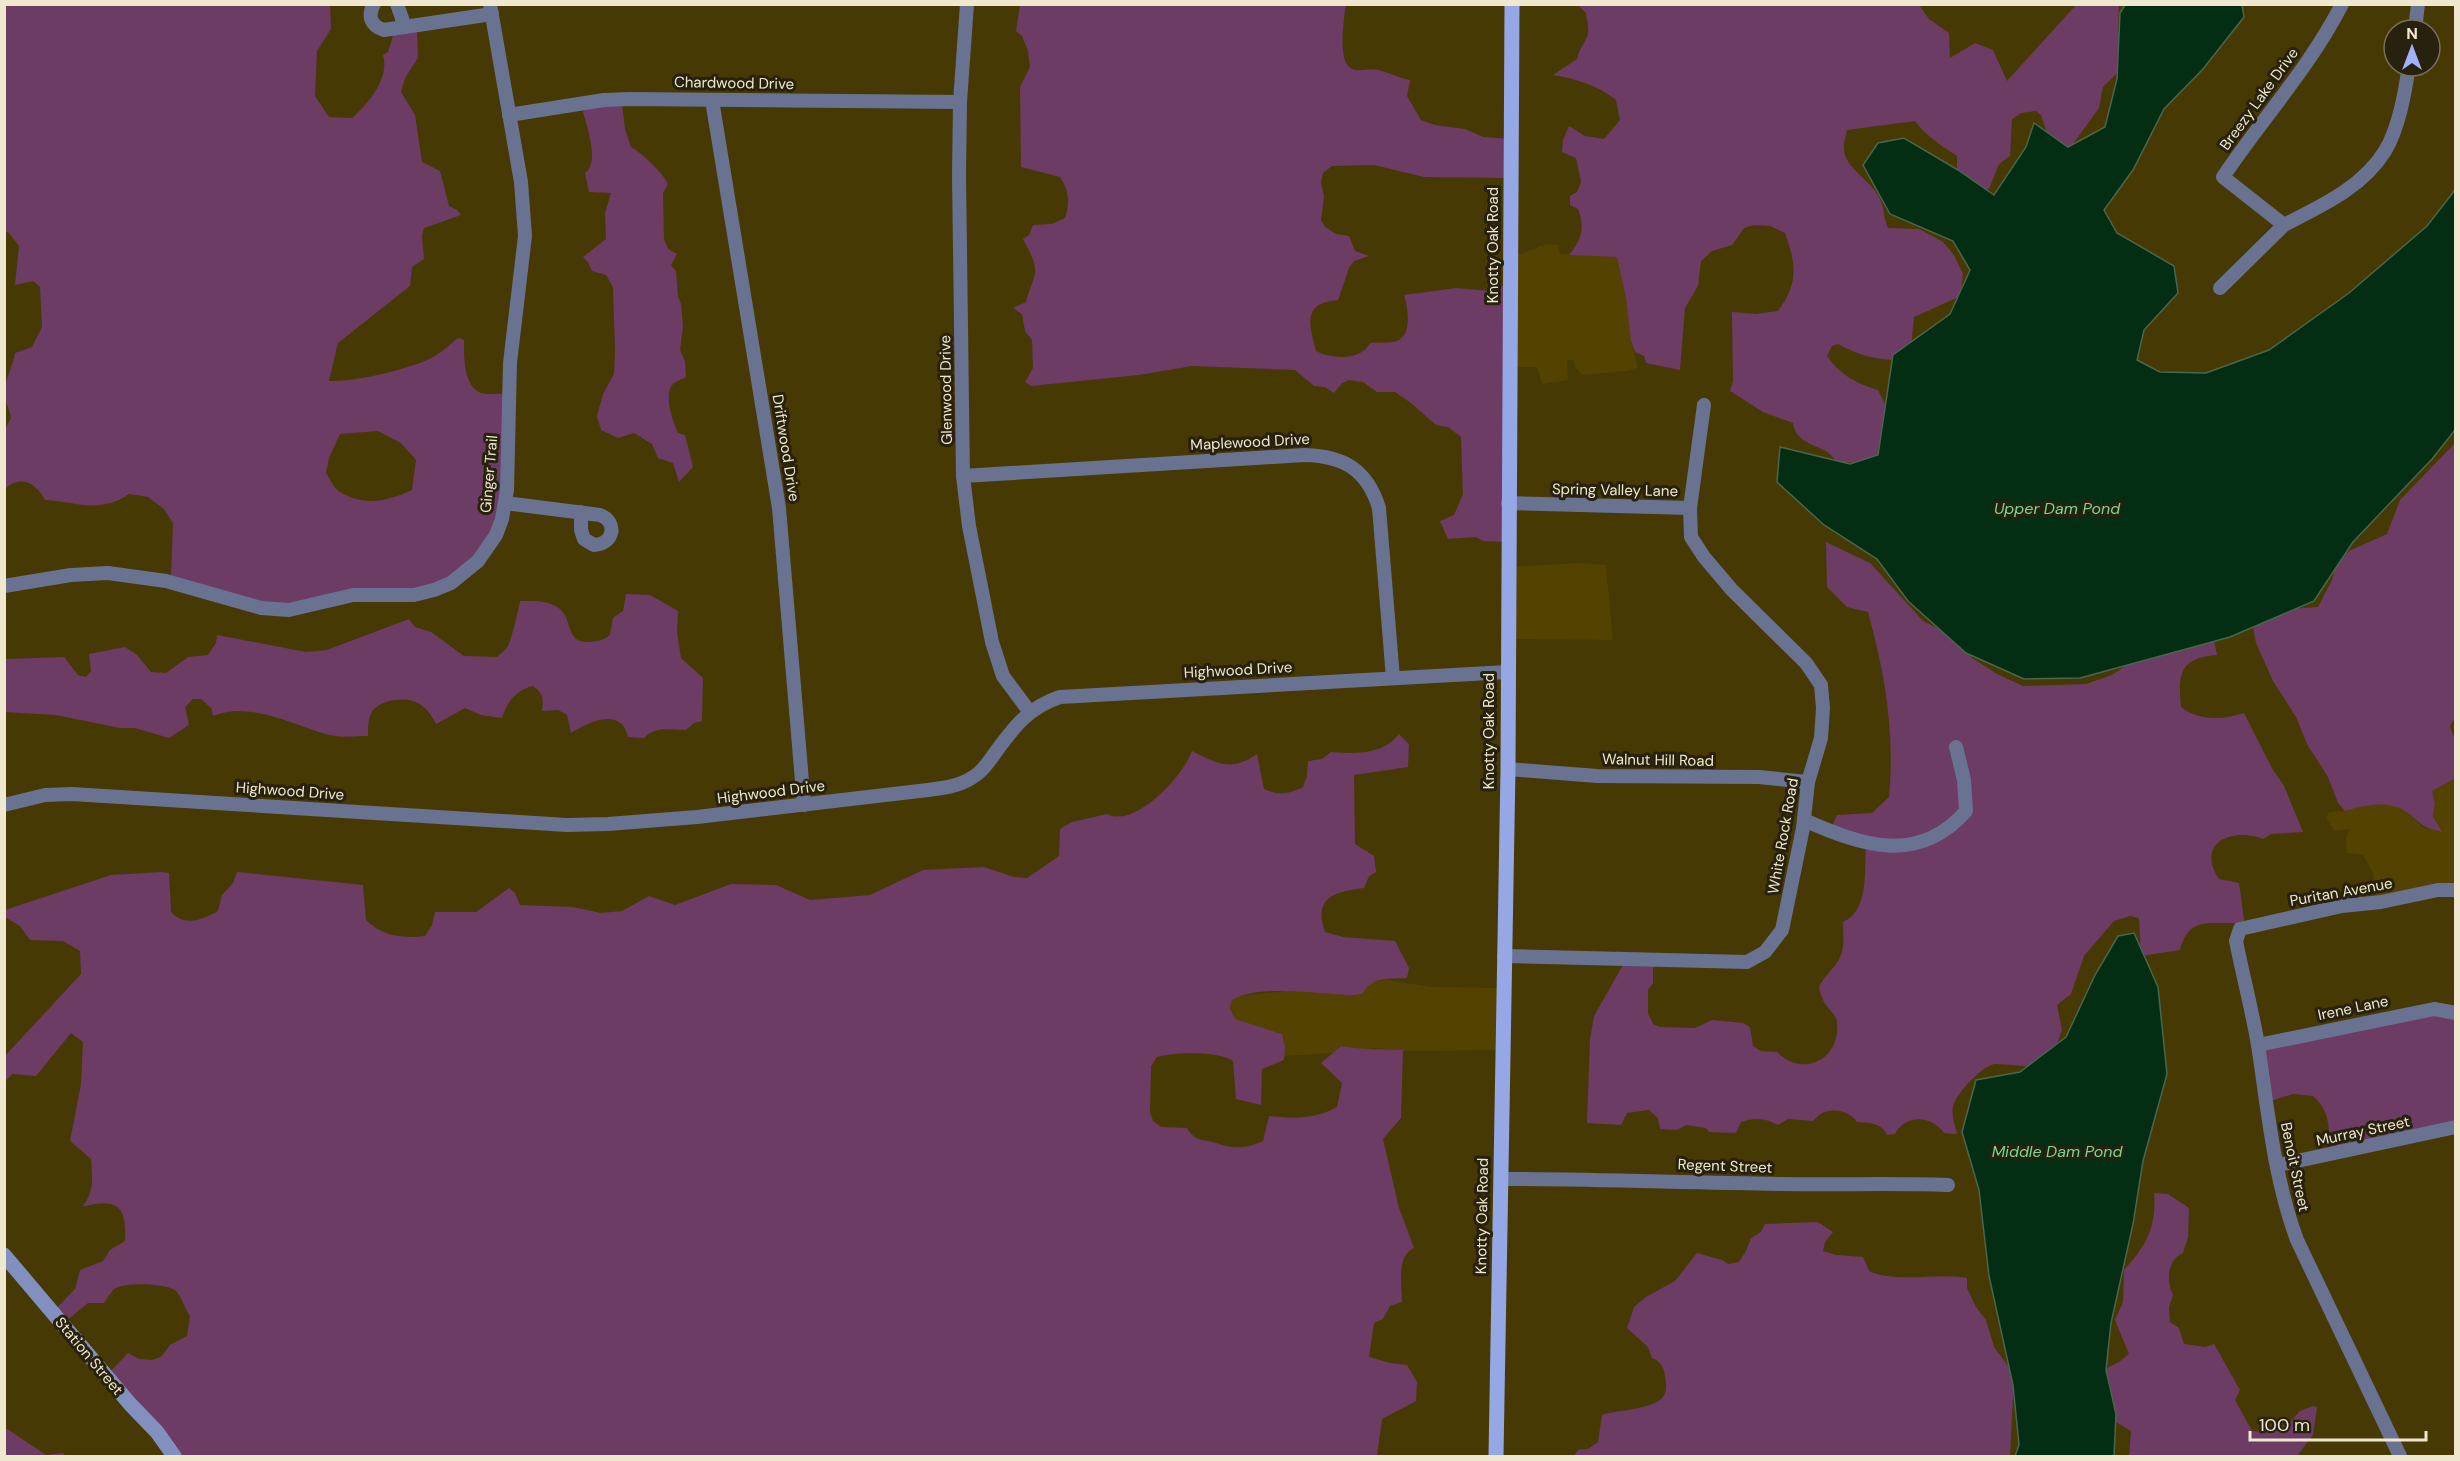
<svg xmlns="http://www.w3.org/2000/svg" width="2460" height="1461" font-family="'DM Sans',sans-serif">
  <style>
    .built { fill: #534200 }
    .green { fill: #6c3c65; fill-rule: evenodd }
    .water { fill: #032e14; stroke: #4a664c; stroke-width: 1.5 }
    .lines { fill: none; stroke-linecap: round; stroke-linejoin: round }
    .street { stroke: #697290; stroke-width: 14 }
    .secondary { stroke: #8290c0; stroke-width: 15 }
    .primary { stroke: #96a7e5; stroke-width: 15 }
    .labels { text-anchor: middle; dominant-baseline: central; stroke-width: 6; stroke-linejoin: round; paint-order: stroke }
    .street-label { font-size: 15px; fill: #efe7ce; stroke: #27210d }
    .water-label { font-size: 16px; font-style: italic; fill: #74da94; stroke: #27210d }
  </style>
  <rect width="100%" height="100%" fill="#473904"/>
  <!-- built -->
  <g class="built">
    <path d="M 1544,244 L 1558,245 L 1560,254 L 1617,256 L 1626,298 L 1631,341 L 1638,367 L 1628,371 L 1582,375 L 1575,367 L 1574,360 L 1567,360 L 1568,380 L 1542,384 L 1537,367 L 1511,367 L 1514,255 L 1521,254 L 1541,246 L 1543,248 Z"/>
    <path d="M 1580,563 L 1606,565 L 1613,640 L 1508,639 L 1508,567 Z"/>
    <path d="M 2455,778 L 2455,889 L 2376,898 L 2373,873 L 2363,855 L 2347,853 L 2346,837 L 2349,829 L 2334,831 L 2326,818 L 2329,812 L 2345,811 L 2370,804 L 2395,805 L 2409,814 L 2424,828 L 2441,831 L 2433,816 L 2435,803 L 2432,791 Z"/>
    <path d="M 1387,980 L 1432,987 L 1504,988 L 1503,1050 L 1403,1051 L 1375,1048 L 1362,1050 L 1341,1046 L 1333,1053 L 1284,1056 L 1285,1047 L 1279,1033 L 1235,1020 L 1230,1008 L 1232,1000 L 1239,996 L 1288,991 L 1356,995 L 1367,985 L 1376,981 Z"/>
  </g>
  <!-- green -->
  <g class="green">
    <path d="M 1577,4 L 1919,5 L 1929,19 L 1949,33 L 1950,58 L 1975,43 L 1993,50 L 2007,81 L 2076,5 L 2119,5 L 2118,29 L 2125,65 L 2103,87 L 2099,108 L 2067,152 L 2051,146 L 2041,115 L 2036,111 L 2021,113 L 2012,119 L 2010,156 L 1999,164 L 1989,189 L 1970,188 L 1957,171 L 1957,156 C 1943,147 1924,134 1915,121 L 1847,130 C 1846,136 1843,143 1844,149 C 1844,168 1874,182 1881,201 C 1884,210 1884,219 1888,228 L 1919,229 L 1943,242 L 1954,255 L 1963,274 L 1960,297 C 1944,302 1930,311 1914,317 L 1911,348 L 1896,360 C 1873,359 1858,355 1838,344 L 1832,346 L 1827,356 C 1840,375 1857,384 1878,390 L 1885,404 L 1882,461 L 1839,463 C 1834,459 1830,453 1824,450 C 1811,444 1795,440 1793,423 L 1763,412 L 1730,391 L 1733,381 L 1732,312 L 1756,314 L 1778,311 C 1799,283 1796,264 1785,233 L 1770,226 L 1754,225 L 1744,228 L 1732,245 L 1712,251 L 1701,261 L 1698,286 L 1685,308 L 1680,370 L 1646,363 L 1644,356 L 1635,352 L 1631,341 L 1626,298 L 1617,257 L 1569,255 C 1582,240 1585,227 1578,209 L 1570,205 L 1570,196 L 1577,192 L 1581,182 L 1576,158 L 1562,152 L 1563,140 L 1569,126 L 1585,136 L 1604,139 L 1620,120 L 1616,100 C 1597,85 1577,79 1553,75 L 1577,59 C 1580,47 1583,46 1587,37 C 1590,30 1587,20 1586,13 Z"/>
    <path d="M 5,5 L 330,5 L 331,29 L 317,51 L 315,96 L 329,117 L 352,118 C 368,104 390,78 383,55 L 388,52 L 396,26 L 417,31 L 418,58 L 405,78 L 401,92 L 415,115 L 422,162 L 440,171 L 449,206 L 457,210 L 461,215 L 424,228 L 422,236 L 424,259 L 412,267 L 410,286 L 338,343 L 329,381 C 355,382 412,369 435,356 C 443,351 450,344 458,338 L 464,340 C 464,355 463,386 481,393 C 489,395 502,393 510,394 L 507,519 L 454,587 L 267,608 L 171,577 L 173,523 L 164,509 L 148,497 L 129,494 C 100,514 77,502 45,500 C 37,483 20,474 5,489 L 5,429 L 11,418 C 10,410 5,403 5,395 C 3,382 13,367 15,353 L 32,347 L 42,327 L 40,287 L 33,281 L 15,285 L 19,246 L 9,233 L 5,231 ZM 378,431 L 401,443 L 416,460 L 412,490 C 388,501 365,507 340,492 C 334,489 330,479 326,473 L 329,458 L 340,434 Z"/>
    <path d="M 1020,5 L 1347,5 L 1345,9 C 1344,24 1336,66 1355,70 C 1362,71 1371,68 1378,70 C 1388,72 1399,78 1410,80 L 1407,96 L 1421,120 L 1435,125 L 1465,129 L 1483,137 L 1512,139 L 1509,178 L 1424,177 L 1374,165 L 1332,166 L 1323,173 L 1321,182 L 1324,197 L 1321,220 L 1325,227 L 1336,234 L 1349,236 L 1355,251 L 1369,256 L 1354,261 L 1349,268 L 1338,300 C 1302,303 1309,324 1316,351 C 1332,359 1361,361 1370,343 C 1378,342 1392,344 1399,340 C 1412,333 1408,307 1404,295 L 1457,288 L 1490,291 L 1512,282 L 1507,542 L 1483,541 L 1476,537 L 1448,539 L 1440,521 L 1454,515 L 1463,494 L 1461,437 L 1448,427 L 1436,425 L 1411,403 L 1395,392 L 1377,392 L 1363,382 L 1349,380 L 1342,383 L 1334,393 L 1325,387 L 1314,386 L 1295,370 L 1192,366 L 1139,375 L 1031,386 L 1025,382 L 1033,368 L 1032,340 L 1025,331 L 1022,314 L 1013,308 L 1026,302 C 1028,293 1034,280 1035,273 C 1036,261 1028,249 1023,239 L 1029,235 L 1033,225 L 1052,224 L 1065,218 C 1070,203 1069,190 1060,177 L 1021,167 L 1020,87 L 1030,67 L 1028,51 L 1022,36 L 1016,31 Z"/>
    <path d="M 622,104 L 625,129 L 631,147 C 641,152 664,174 668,184 L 663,193 L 664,239 L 668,249 L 677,254 L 671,265 L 676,271 L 678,297 L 681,304 L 683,326 L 680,350 L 685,361 L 686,377 C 683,379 676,381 673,384 C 663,394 673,422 678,433 L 685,435 L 693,467 L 679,482 L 673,463 L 658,458 L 652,444 L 634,433 L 618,438 L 601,430 L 597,416 L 603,394 L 614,374 L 615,350 L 613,287 L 606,275 L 592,271 L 588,262 L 583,257 L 606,239 L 605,213 L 611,193 L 589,192 L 585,173 C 600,163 587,127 583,112 L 585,109 Z"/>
    <path d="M 2455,443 L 2456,716 L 2450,726 L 2455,741 L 2456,778 L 2432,791 L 2435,803 L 2433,816 L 2442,832 C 2422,827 2424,826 2409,814 C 2390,799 2367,805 2345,811 L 2338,803 L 2328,777 L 2307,744 L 2296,717 L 2273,681 L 2256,643 L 2252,621 L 2275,610 L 2318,607 L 2332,580 L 2335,566 L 2349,551 L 2387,534 L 2400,500 Z"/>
    <path d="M 1826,542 L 1870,563 L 1923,621 L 1949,634 L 1972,658 L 1997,674 L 2023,686 L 2086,684 L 2112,675 L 2148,650 L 2213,636 L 2217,655 C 2179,658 2178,674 2181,707 C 2199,721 2223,720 2244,713 L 2273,770 L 2284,786 L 2303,832 L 2271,834 L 2263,839 C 2232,827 2195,843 2219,879 L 2239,883 L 2245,926 L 2239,927 L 2234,923 C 2207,924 2188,918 2180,950 L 2141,956 L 2139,918 L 2130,916 L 2114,921 L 2084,956 L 2071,994 L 2057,1005 L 2062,1030 L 2049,1066 C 2030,1069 2014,1064 1996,1064 C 1983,1064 1957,1093 1953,1106 C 1951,1115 1955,1125 1957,1134 L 1944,1133 C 1932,1115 1905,1114 1895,1134 L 1887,1135 C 1881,1122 1869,1123 1857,1122 C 1851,1113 1837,1108 1825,1112 C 1821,1113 1816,1118 1813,1121 L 1788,1119 L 1778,1125 C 1766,1118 1755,1117 1741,1122 L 1736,1133 L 1709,1132 L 1706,1128 L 1686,1125 L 1677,1130 L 1660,1129 L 1658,1118 L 1649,1110 L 1627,1113 L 1621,1125 L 1587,1123 L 1590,1039 L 1594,1016 L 1627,958 L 1653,958 L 1653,983 L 1648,990 L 1648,1014 L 1654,1025 L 1660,1027 L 1695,1028 L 1712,1020 L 1743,1023 L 1750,1027 L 1753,1046 L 1761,1051 L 1777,1052 C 1802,1078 1840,1060 1837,1024 C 1837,1014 1827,1009 1823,1000 C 1821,996 1820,991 1819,987 C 1824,977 1830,972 1836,964 C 1846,951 1843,936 1843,922 C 1870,911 1864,867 1866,843 L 1831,829 L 1837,815 L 1872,813 L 1889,797 C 1895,732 1885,674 1868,612 L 1847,607 L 1827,587 Z"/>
    <path d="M 626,594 L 650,595 L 678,611 L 677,632 L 681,658 L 703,678 L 702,721 L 694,723 L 686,730 C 671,730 655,726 644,738 L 628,737 C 622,706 588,722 571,733 L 567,715 L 558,710 L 542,711 C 544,699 543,693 533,686 C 517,689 506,703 502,718 L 481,715 L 465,708 L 436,724 C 427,706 416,697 396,700 C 389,700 379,704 374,709 C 368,715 368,728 368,736 C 355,736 338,738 326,734 C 291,724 250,701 213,716 L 211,708 L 201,699 L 193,699 L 185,707 L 189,725 L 169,738 L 135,728 L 120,728 L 56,715 L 5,712 L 5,659 L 64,657 L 78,675 L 86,677 L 91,671 L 89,654 L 125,647 L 137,655 L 151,672 L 166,673 L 188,657 L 208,655 L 216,643 L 217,635 L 306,652 L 327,650 L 409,619 L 415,627 L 431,632 L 464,656 L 497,657 C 500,654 506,650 508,646 C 511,641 519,608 520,601 C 535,601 548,600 560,609 C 573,620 565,642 588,642 C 597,641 603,641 610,635 L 613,618 L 623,611 Z"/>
    <path d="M 1399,734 L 1409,744 L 1408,767 L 1354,775 L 1355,844 L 1374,856 L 1376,872 L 1369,876 L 1364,888 C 1334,892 1313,897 1325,932 L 1343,937 L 1395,941 L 1409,968 L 1407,978 C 1391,979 1372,976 1363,993 L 1356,995 C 1321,995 1261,983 1232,1000 L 1230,1008 L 1235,1019 L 1282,1034 L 1285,1047 L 1284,1060 L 1262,1069 L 1261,1105 L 1236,1099 L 1233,1061 C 1218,1051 1175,1052 1157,1057 L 1151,1066 L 1150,1112 L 1153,1121 L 1161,1127 L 1187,1128 C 1195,1142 1203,1139 1216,1143 C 1232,1149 1247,1149 1263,1141 L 1269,1116 C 1293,1119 1316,1119 1337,1107 L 1342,1083 L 1321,1063 L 1341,1046 C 1362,1050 1381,1049 1403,1050 L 1401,1118 L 1383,1139 L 1399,1208 L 1414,1248 C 1396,1256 1402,1285 1402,1302 L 1390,1306 L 1383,1319 L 1374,1323 L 1369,1357 L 1390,1363 L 1407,1365 L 1417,1382 L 1416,1401 L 1382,1419 L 1377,1456 L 174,1456 L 105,1377 L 128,1353 L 139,1359 L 152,1360 L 161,1357 L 170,1345 L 187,1336 L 190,1316 C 185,1309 181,1296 176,1291 C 168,1283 126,1282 116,1288 C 111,1291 107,1299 104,1303 L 88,1303 L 60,1326 L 50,1315 L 75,1289 L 80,1270 L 103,1261 L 110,1250 L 125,1241 C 127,1207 118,1197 82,1207 C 95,1192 92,1177 91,1159 L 70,1141 L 81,1084 L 83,1042 L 71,1033 L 36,1076 L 12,1074 L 5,1082 L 4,1057 L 81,974 L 80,951 L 63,941 L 30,940 L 20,926 L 5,917 L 5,910 L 111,875 L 162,872 L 169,873 L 171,912 C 185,927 202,920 218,911 L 222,895 L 233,883 L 237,872 L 363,885 L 366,920 C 382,936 403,939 425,936 L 432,925 L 435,912 L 476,912 L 509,888 L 515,893 L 520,905 L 573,907 L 601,913 L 622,911 L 649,896 L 675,905 L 731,884 L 776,885 L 810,900 L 870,895 L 923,870 L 984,867 L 1014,877 L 1027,878 L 1059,856 L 1060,829 L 1072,822 L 1107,814 C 1135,829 1184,775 1192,751 C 1218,764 1231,772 1257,754 L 1264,789 C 1279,796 1288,794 1303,787 L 1307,776 L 1308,761 L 1322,759 L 1331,752 C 1355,754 1383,755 1399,734 Z"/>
    <path d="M 2455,1012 L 2455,1126 L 2333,1151 C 2326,1128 2333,1114 2313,1096 L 2293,1094 L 2267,1102 L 2259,1044 Z"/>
    <path d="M 2154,1193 L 2168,1194 L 2189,1208 L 2188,1237 L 2183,1253 C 2167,1260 2166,1281 2173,1295 L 2169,1307 L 2170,1322 L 2179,1328 L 2184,1344 L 2205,1347 L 2214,1344 L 2240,1390 L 2235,1400 L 2252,1431 L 2272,1433 L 2291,1421 L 2300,1411 L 2313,1406 L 2317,1407 L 2313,1435 L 2297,1456 L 2129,1456 L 2131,1431 L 2111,1419 L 2105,1369 L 2119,1362 L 2129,1354 L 2115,1320 L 2123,1302 L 2124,1270 C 2146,1246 2157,1227 2154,1193 Z"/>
    <path d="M 1818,1222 L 1833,1232 L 1825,1242 L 1823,1251 L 1836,1255 L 1863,1257 L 1869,1271 C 1892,1283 1938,1273 1967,1278 L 1967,1288 L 1976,1307 L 1986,1320 L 1994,1347 L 2014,1374 L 2010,1456 L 1574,1456 L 1578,1450 L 1588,1449 L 1598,1442 L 1602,1415 C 1617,1410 1651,1409 1661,1399 C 1668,1393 1666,1384 1665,1376 C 1664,1367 1660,1361 1652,1358 L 1648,1347 L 1627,1328 L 1634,1307 L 1646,1297 L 1675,1281 L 1697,1253 L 1722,1260 L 1728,1264 L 1739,1262 L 1746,1251 L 1751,1238 L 1761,1232 L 1765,1224 Z"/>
    <path d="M 4,1427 L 46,1455 L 63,1453 L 65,1456 L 5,1456 Z"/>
  </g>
  <!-- water -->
  <g class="water">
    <path d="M 2125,5 L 2242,5 L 2244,17 L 2203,69 L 2164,109 L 2133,170 L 2104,210 L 2117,233 L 2174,266 L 2178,293 L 2144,330 L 2137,360 L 2160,372 L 2206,373 L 2269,350 L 2349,293 L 2427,226 L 2455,190 L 2455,430 L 2432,459 L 2353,542 L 2314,601 L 2230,637 L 2080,678 L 2024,679 L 1966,653 L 1908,601 L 1877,559 L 1824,525 L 1777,482 L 1780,447 L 1850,464 L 1878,455 L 1893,355 L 1950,314 L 1970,270 L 1953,241 L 1890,214 L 1863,165 L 1878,143 L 1904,138 L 1958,170 L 1994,195 L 2026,147 L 2034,123 L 2068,147 L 2105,127 L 2117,79 L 2120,13 Z"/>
    <path d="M 2134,933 L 2158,987 L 2167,1074 L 2143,1161 L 2133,1224 L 2111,1323 L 2106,1370 L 2116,1414 L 2114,1456 L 2015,1456 L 2019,1445 L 2013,1385 L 1989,1276 L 1979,1190 L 1962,1132 L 1976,1080 L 2020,1072 L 2066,1037 L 2095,975 L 2118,936 Z"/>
  </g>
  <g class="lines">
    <!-- street -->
    <g class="street">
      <path d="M 374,4 C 367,16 371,26 384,30 L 492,14"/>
      <path d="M 397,4 L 405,27"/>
      <path d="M 967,4 L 960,102 L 959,175 L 963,476 L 969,526 L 992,642 L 1003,676 L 1029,711"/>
      <path d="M 2342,4 C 2310,67 2262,119 2223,177 L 2284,225 C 2321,206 2362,188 2385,151 C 2399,128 2405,92 2409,66"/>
      <path d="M 2415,30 L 2418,4"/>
      <path d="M 712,100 L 779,508 L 804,805"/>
      <path d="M 509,115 L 604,100 L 629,99 L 960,102"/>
      <path d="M 2220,288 L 2284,225"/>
      <path d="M 963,476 L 1305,455 C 1343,456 1367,469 1379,508 L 1393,678"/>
      <path d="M 505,503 L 600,515 C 618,522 614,544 594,545 L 584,539 L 581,530 L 581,512"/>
      <path d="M 1508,503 L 1690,508"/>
      <path d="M 4,586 L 71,575 L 108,573 L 166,581 L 261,608 L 289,610 L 353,595 L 414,595 L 434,590 L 451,583 L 478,561 L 496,535 L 502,519 L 507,490 L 510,363 L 525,236 L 521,182 L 490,4"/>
      <path d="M 1508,769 L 1597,776 L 1759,777 L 1808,782"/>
      <path d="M 4,805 L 45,795 L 72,794 L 566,825 L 608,824 L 697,817 L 928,790 C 944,788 960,786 973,777 C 982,772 989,762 995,753 C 1014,727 1029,707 1060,697 L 1507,672"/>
      <path d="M 1804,820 C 1861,845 1918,866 1966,811 L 1964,780 L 1956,747"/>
      <path d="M 1504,956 L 1747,962 L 1765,952 L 1782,930 L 1803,828 L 1808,782 L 1821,738 L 1823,708 L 1821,685 L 1806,663 L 1732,590 L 1704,557 L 1691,537 L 1690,508 L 1704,405"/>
      <path d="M 2258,1045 L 2434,1009 L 2456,1013"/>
      <path d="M 2278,1165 L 2456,1127"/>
      <path d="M 1501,1179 C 1595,1179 1689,1183 1784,1184 C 1838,1185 1893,1183 1948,1185"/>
      <path d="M 2400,1456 L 2297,1240 C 2274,1178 2268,1111 2258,1045 C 2252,1010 2243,976 2236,941 L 2240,929 L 2342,906 L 2381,902 L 2438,890 L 2456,890"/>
    </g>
    <!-- secondary -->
    <path class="secondary" d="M 4,1255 L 130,1404 L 157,1432 L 174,1456"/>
    <!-- primary -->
    <path class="primary" d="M 1496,1456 L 1508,769 L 1512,4"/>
  </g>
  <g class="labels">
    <!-- street labels -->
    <g class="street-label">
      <text transform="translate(734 83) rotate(1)">Chardwood Drive</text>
      <text transform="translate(2259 99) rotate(-54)">Breezy Lake Drive</text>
      <text transform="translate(1493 245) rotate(-90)">Knotty Oak Road</text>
      <text transform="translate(946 390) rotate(-91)">Glenwood Drive</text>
      <text transform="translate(1250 442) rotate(-3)">Maplewood Drive</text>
      <text transform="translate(786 448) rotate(81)">Driftwood Drive</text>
      <text transform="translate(489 474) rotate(-85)">Ginger Trail</text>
      <text transform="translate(1615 490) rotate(1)">Spring Valley Lane</text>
      <text transform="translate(1238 670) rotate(-3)">Highwood Drive</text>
      <text transform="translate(1489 731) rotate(-90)">Knotty Oak Road</text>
      <text transform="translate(1658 760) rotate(1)">Walnut Hill Road</text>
      <text transform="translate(290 791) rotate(4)">Highwood Drive</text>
      <text transform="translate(771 792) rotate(-7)">Highwood Drive</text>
      <text transform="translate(1783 836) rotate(-80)">White Rock Road</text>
      <text transform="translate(2341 892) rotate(-10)">Puritan Avenue</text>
      <text transform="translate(2353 1008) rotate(-12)">Irene Lane</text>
      <text transform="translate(2363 1131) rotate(-12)">Murray Street</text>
      <text transform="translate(1725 1166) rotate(2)">Regent Street</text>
      <text transform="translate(2295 1167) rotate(78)">Benoit Street</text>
      <text transform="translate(1482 1216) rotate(-89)">Knotty Oak Road</text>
      <text transform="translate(89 1356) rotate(50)">Station Street</text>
    </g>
    <!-- water labels -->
    <g class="water-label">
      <text x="2057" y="508">Upper Dam Pond</text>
      <text x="2057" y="1151">Middle Dam Pond</text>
    </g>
  </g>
  <!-- border -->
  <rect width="2460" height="1461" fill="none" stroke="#efe7ce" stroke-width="12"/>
  <!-- north arrow -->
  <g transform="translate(2412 48)"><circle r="28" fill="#27210d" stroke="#77705a" stroke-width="1.5"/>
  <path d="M0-4.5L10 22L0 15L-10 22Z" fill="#9fb3fd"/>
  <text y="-9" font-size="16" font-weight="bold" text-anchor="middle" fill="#efe7ce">N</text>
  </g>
  <!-- scale -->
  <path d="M2250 1431v9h176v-9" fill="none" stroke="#efe7ce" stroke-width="3"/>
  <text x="2259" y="1431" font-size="18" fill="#efe7ce" stroke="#27210d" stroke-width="4.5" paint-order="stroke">100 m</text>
</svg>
